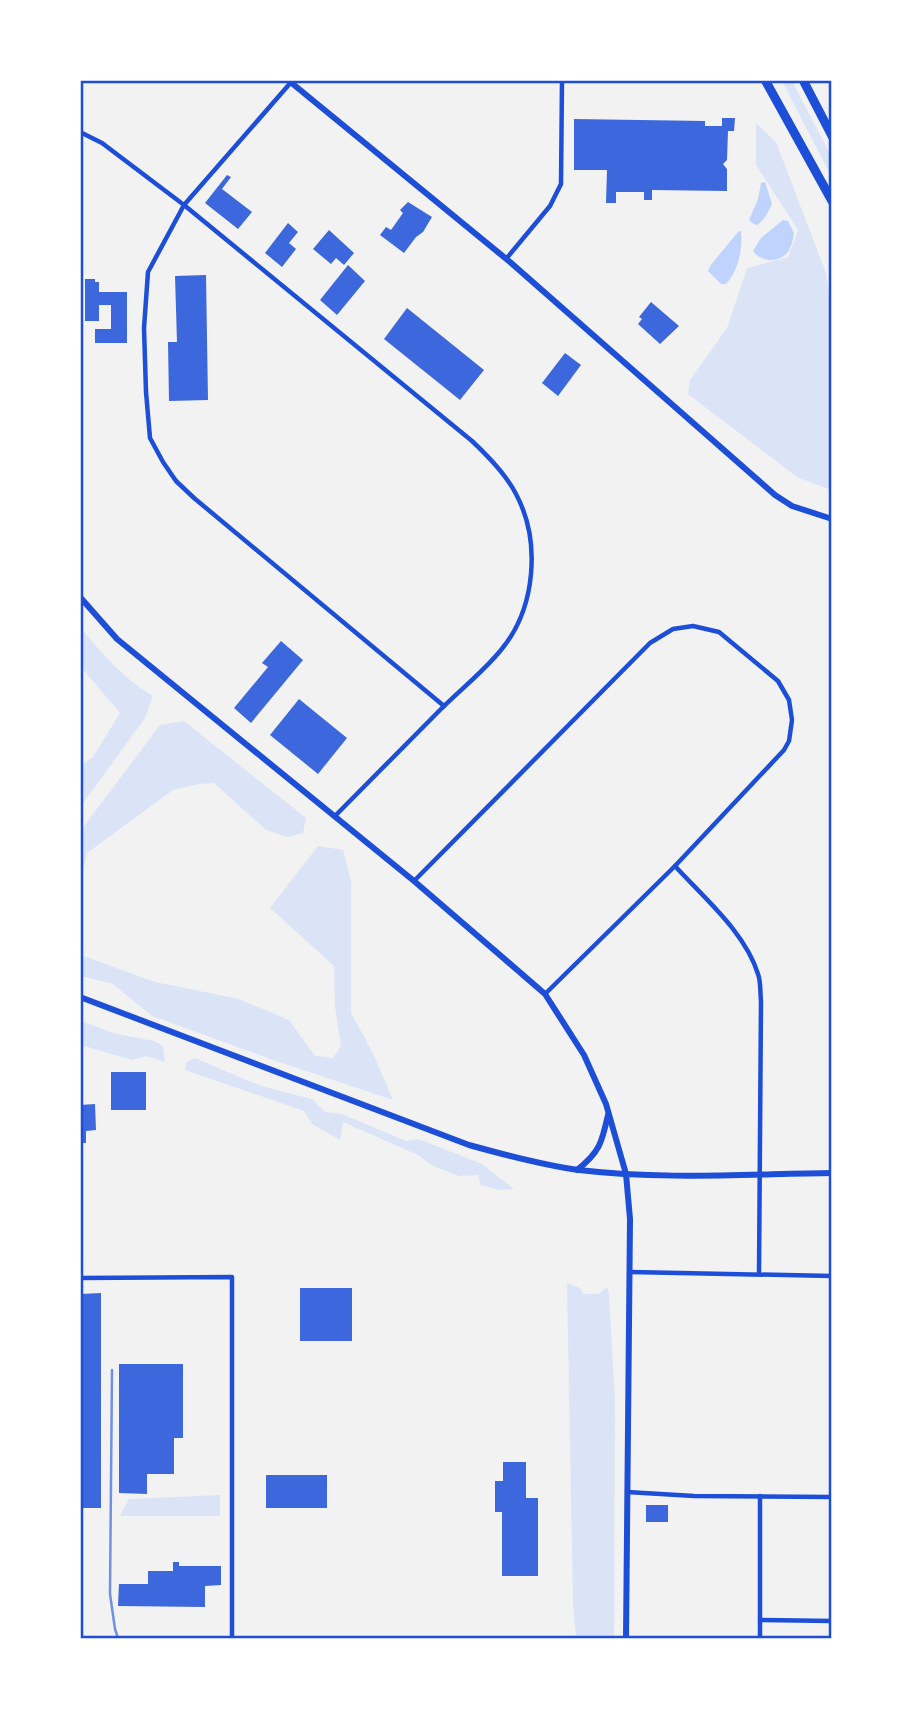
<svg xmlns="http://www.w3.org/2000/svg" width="912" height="1719" font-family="'Work Sans',sans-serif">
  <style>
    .green { fill: #dbe4f7 }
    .water { fill: #bfd3fe }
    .building { fill: #3d67dc }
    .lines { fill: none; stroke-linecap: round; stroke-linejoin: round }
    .minor { stroke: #1d4ed8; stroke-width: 4.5 }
    .tertiary { stroke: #1d4ed8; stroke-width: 6 }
    .secondary { stroke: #1d4ed8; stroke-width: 6 }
    .motorway { stroke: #1d4ed8; stroke-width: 9 }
    .rail { stroke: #7290e2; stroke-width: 2.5 }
    .neatline { fill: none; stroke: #1d4ed8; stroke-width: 2.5 }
  </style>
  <rect width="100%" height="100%" fill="#f2f2f2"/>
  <!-- green -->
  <g class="green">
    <path d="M 782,81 L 792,81 L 831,156 L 831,176 Z"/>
    <path d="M 756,123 L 776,142 L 826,273 L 832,316 L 831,490 L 797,477 L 688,394 L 690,380 L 727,328 L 747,268 L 788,257 L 798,230 L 756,165 Z"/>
    <path d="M 81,628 C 101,653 125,680 153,696 L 145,718 L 81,806 L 81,765 L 93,757 L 120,713 L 81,667 Z"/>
    <path d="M 184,721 L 306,818 L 303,833 L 288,837 L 266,830 L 214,783 L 199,784 L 173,790 L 87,853 L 81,879 L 81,830 L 160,725 Z"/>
    <path d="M 318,846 L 343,850 L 351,881 L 351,1013 L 373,1053 L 393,1100 L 279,1062 L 152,1016 L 113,984 L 81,976 L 81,955 L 155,982 L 239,999 L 289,1020 L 315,1056 L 333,1058 L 341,1046 L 335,1007 L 334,966 L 270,908 Z"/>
    <path d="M 81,1021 L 113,1033 L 154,1041 L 163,1046 L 165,1062 L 146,1056 L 132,1060 L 81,1045 Z"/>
    <path d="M 195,1058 L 261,1086 L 312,1099 L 325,1112 L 342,1114 L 406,1141 L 419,1139 L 482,1164 L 514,1189 L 499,1190 L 481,1185 L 478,1175 L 459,1176 L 431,1165 L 418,1155 L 343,1122 L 340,1140 L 312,1124 L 304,1111 L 185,1070 L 186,1062 Z"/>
    <path d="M 567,1283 L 580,1288 L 583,1294 L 598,1294 L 607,1287 L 609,1294 L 615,1401 L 614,1638 L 576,1638 L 573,1605 Z"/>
    <path d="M 220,1495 L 220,1516 L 120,1516 L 129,1499 Z"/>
  </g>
  <!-- water -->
  <g class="water">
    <path d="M 765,182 L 772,204 L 766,216 L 758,225 L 754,224 L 749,220 L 758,199 L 761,183 Z"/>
    <path d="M 783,220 L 788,221 L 794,233 C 793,240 791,250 785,255 C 775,263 760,261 753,251 L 761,238 Z"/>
    <path d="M 741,231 C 743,249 738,271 726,284 L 721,284 L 708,271 L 710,266 L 738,232 Z"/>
  </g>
  <!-- building -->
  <g class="building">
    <path d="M 722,118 L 735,118 L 734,131 L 728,131 L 727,160 L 723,164 L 727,169 L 727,191 L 652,190 L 652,200 L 644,200 L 644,192 L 616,192 L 616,203 L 606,203 L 607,170 L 574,170 L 574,119 L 705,121 L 705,126 L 722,126 Z"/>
    <path d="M 227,175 L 231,177 L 222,189 L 252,212 L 238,229 L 205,203 Z"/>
    <path d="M 408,202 L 432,217 L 423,232 L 416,237 L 404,253 L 380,235 L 386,227 L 391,230 L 403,213 L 400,210 Z"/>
    <path d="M 288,223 L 298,232 L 289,243 L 296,249 L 282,267 L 265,253 Z"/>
    <path d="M 329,230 L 354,253 L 344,265 L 336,258 L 331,264 L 313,249 Z"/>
    <path d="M 348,265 L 365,281 L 337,315 L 320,300 Z"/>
    <path d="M 206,275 L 208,400 L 169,401 L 168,342 L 177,342 L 175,276 Z"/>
    <path d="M 85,279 L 95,279 L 95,282 L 99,282 L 99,292 L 127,292 L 127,343 L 95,343 L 95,329 L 111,329 L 111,305 L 99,305 L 99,321 L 85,321 Z"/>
    <path d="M 651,302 L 679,326 L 660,344 L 638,324 L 642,319 L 639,317 Z"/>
    <path d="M 407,308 L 484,370 L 460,400 L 384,339 Z"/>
    <path d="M 565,353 L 581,365 L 558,396 L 542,383 Z"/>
    <path d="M 281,641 L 303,660 L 251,723 L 234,708 L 268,667 L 262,663 Z"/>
    <path d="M 299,699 L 347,738 L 318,774 L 270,735 Z"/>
    <rect x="111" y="1072" width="35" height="38"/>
    <path d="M 95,1104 L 96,1130 L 86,1131 L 86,1143 L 80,1143 L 80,1105 Z"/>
    <rect x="300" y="1288" width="52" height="53"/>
    <path d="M 101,1293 L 101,1508 L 80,1508 L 80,1294 Z"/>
    <path d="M 119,1364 L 183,1364 L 183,1438 L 174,1438 L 174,1474 L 147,1474 L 147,1494 L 119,1493 Z"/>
    <path d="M 503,1462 L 526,1462 L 526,1498 L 538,1498 L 538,1576 L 502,1576 L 502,1512 L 495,1512 L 495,1481 L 503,1481 Z"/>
    <rect x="266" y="1475" width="61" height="33"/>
    <rect x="646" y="1505" width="22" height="17"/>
    <path d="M 173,1562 L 179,1562 L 179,1566 L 221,1566 L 221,1585 L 205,1586 L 205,1607 L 118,1606 L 119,1584 L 148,1584 L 148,1571 L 173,1571 Z"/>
  </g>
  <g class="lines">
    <!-- minor -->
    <g class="minor">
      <path d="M 293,80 L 184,205 L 148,272 L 144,328 L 146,392 L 150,438 L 163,462 L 176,481 L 194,498 L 444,706"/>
      <path d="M 80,132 L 102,143 L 184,205 L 472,441 C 488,456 506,474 516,494 C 541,541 536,608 501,650 C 483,672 460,690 440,710 C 405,745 370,781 335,816"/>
      <path d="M 506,259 L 550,206 L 561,184 L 562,80"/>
      <path d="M 675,866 C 704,898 745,932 758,974 C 761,982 760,992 761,1001 L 759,1274"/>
      <path d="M 414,881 L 650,643 L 673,629 L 693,626 L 719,632 L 778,681 L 789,700 L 792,720 L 789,741 L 784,750 L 675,866 L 545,994"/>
      <path d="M 630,1272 L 832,1276"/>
      <path d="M 80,1278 L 232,1277 L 232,1638"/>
      <path d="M 627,1492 L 694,1496 L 832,1497"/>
      <path d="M 760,1620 L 832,1621"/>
      <path d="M 760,1638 L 760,1496"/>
    </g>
    <!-- tertiary -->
    <g class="tertiary">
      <path d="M 288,80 L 510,262 L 775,495 L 792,506 L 832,519"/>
      <path d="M 80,997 L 469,1145 C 505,1155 542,1165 579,1170 C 662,1180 748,1174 832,1173"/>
    </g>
    <!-- secondary -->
    <g class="secondary">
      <path d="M 80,597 L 117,639 L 414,881 L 545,994 L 584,1055 L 606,1104 L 626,1174 L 630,1219 L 626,1638"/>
      <path d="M 577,1170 C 600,1152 602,1142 608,1115"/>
    </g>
    <!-- motorway -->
    <g class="motorway">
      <path d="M 765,80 L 832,201"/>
      <path d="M 803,80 L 832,136"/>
    </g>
    <!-- rail -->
    <path class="rail" d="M 112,1370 L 110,1594 L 115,1629 L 118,1638"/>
  </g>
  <!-- border -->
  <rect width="912" height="1719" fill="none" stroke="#ffffff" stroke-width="164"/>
  <rect x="82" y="82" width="748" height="1555" class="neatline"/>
</svg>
